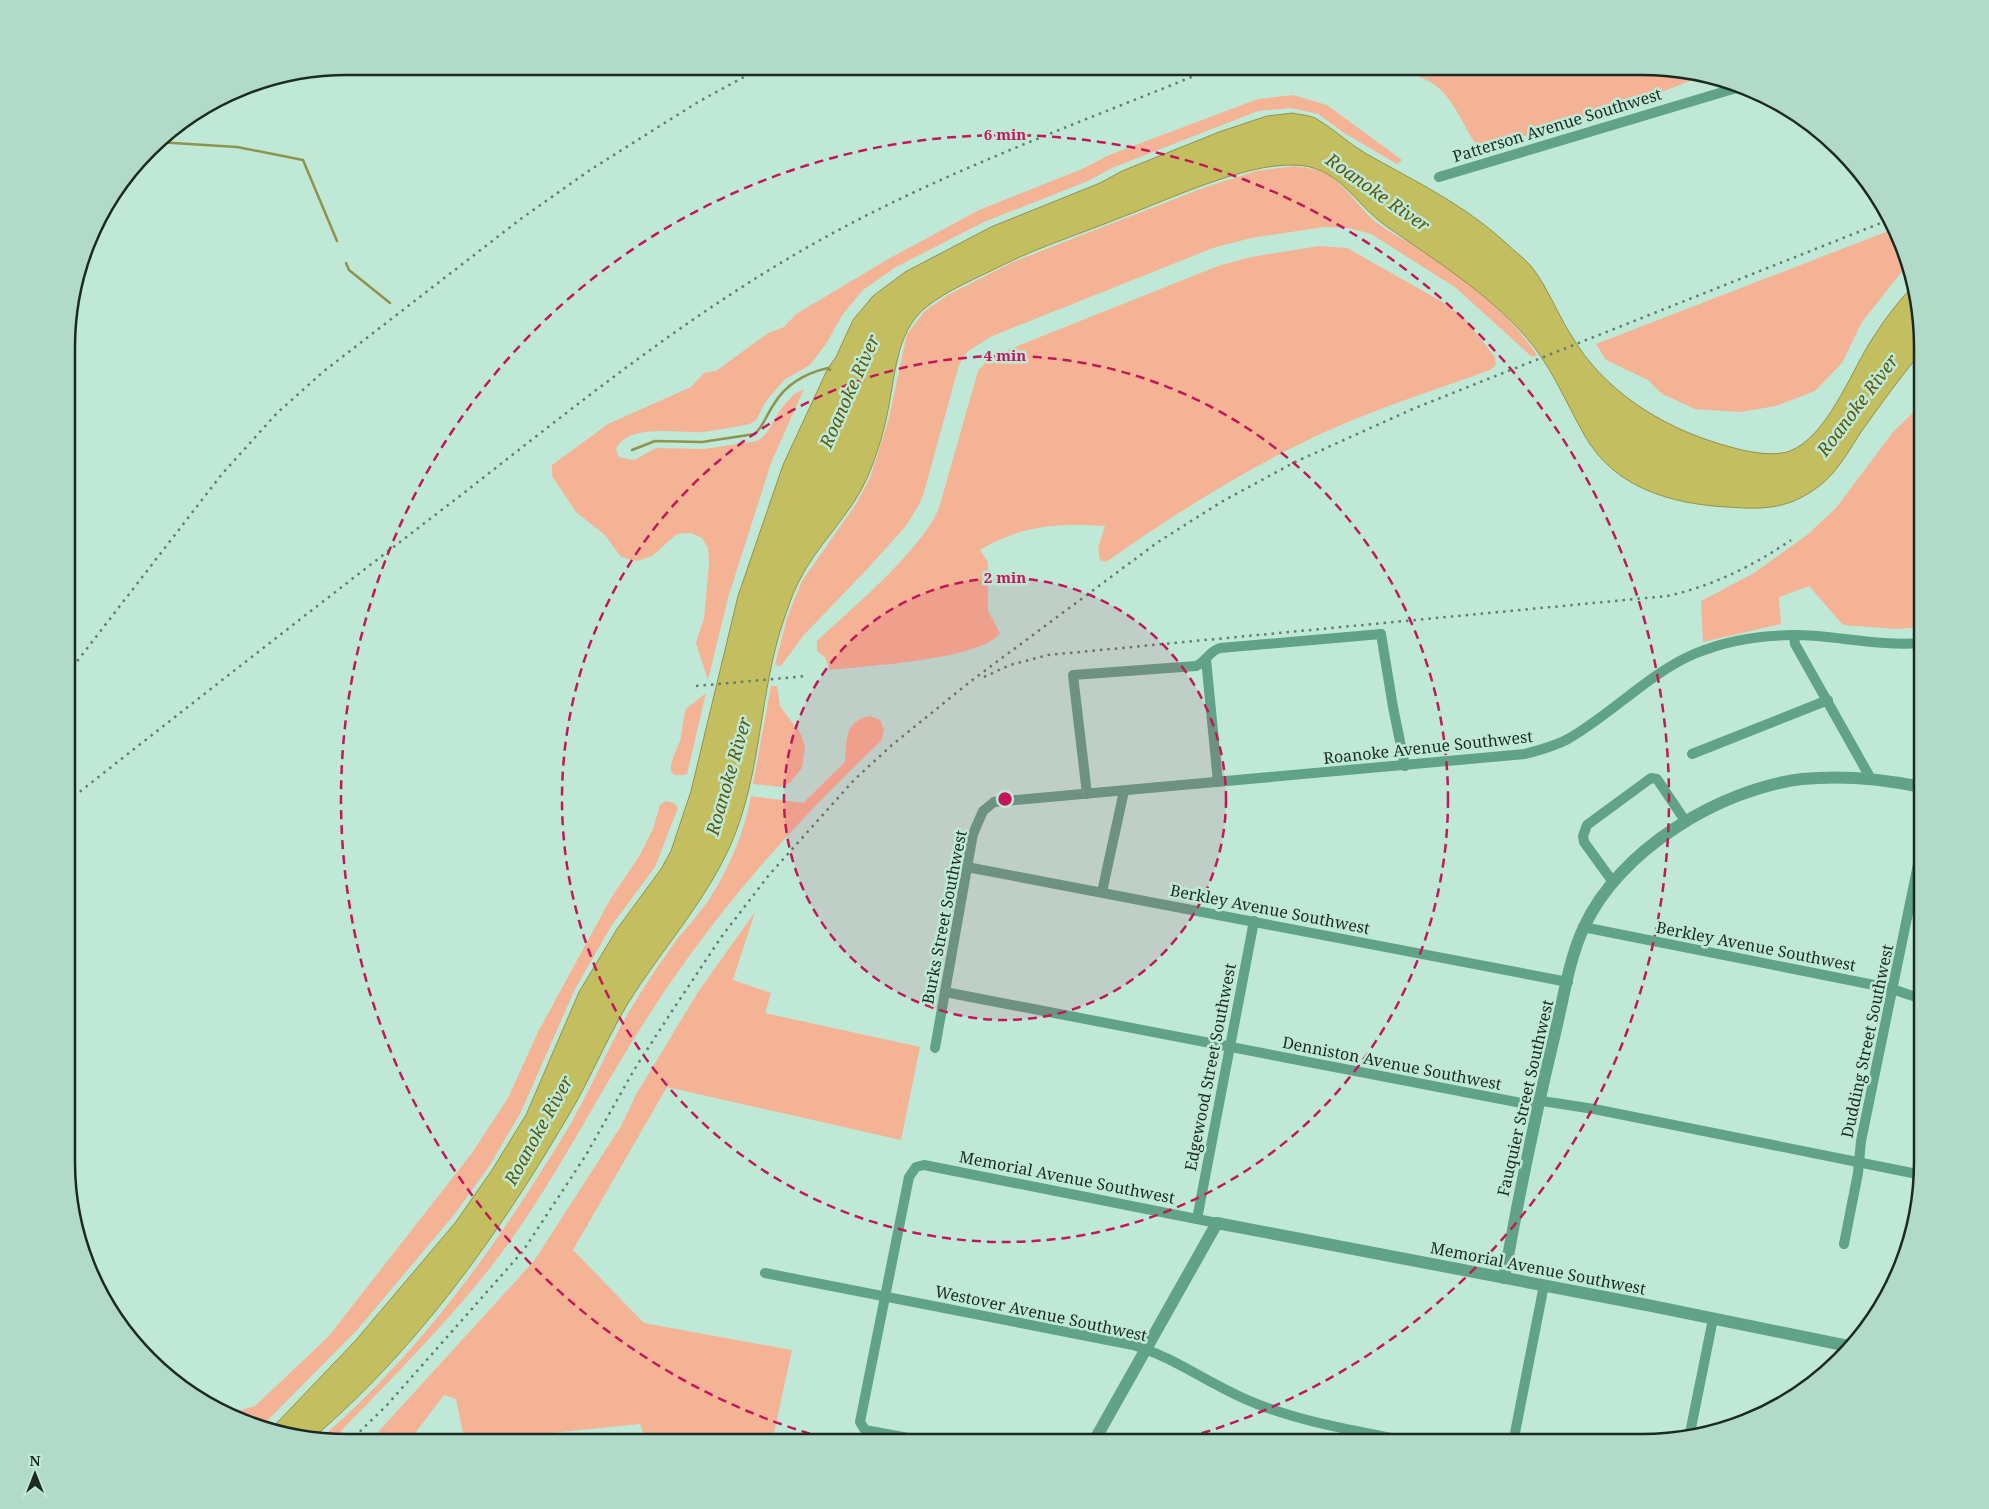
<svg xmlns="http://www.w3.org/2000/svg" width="1989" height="1509" font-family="'Noto Serif',serif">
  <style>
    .green { fill: #f5b395 }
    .water { fill: #c3be5f; stroke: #91924d }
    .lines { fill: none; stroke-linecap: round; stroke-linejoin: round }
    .stream { stroke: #91924d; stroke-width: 2.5 }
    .minor { stroke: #61a388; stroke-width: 10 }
    .tertiary { stroke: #61a388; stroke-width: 12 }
    .rail { stroke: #627d71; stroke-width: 2.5; stroke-dasharray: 2.5 5; stroke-linecap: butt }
    .ring { fill: none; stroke: #c2185b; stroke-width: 2.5; stroke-dasharray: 9 6 }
    .labels { text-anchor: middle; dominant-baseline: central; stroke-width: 5; stroke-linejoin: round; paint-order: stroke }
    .street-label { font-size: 16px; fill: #1b2b24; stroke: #bfe9d6 }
    .water-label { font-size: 18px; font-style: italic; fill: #5c5810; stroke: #bfe9d6 }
    .rim { fill: none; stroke: #1b2b24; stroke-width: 2.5 }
    .centre { fill: #c2185b; stroke: #bfe9d6; stroke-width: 2.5 }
    .ring-label { font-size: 15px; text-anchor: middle; font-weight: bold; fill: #c2185b; stroke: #bfe9d6; stroke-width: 5; stroke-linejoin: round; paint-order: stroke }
  </style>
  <rect width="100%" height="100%" fill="#bfe9d6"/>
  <!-- green -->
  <g class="green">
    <path d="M 1361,67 L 1660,67 L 1702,76 L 1662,92 L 1484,149 L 1477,146 C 1455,113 1449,79 1403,73 C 1390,71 1372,73 1361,67 Z"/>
    <path d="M 1293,95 L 1327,105 L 1402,160 L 1397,164 L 1344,133 L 1318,114 L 1291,108 L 1258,111 L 1112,168 L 1088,181 L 984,222 L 896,267 L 863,290 L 843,314 L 826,344 L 810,365 L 784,380 L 766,401 L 756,420 L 750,424 C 734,427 719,430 703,432 C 679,434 627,422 616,450 L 619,457 L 634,460 L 656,448 L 704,449 L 757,441 L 766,434 L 781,409 L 794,394 L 804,389 L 771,463 L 728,598 L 708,680 L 696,643 L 704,618 L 709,565 L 708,548 L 702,538 L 691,533 L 677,534 L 652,556 L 637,561 L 621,557 L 605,535 L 576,512 L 552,476 L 552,465 L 608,424 L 691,387 L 704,373 L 716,371 L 768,333 L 784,327 L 796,314 L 890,258 L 979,210 L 1082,169 L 1109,155 L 1258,99 Z"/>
    <path d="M 1295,166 C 1304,168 1314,168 1321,171 C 1345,182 1359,210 1380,225 C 1392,234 1406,240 1419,249 C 1462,278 1508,311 1537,355 L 1532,357 L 1456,288 L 1371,234 L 1349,228 L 1324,227 L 1251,238 L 1213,248 L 990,337 L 967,352 L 959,365 L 923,496 L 917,508 L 906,526 L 870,566 L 803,636 L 781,666 L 775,665 L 787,618 L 802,581 L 856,504 L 870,478 L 888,422 L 907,334 L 925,311 L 948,295 L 1013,262 L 1203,188 L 1256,171 Z"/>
    <path d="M 1896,228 L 1908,264 L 1862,322 L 1842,363 L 1815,391 L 1776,406 L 1740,412 L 1695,409 L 1662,394 L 1648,380 L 1606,360 L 1596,344 Z"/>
    <path d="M 1319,246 L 1347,248 L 1441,301 L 1464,318 L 1495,357 L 1496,365 L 1490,370 C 1435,390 1378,408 1325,432 C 1248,467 1176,513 1106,562 L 1100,560 L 1098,548 L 1105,526 C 1058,523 1021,525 980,550 L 988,562 L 988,611 L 1000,633 C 981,660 864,666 830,670 L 825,657 L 817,651 L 817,641 C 852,608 921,551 939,508 L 978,371 L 990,357 L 1218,266 L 1251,257 Z"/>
    <path d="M 1923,403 L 1923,627 L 1896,629 L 1843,625 L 1809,586 L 1779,597 L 1781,624 L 1703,642 L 1701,601 L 1754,573 L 1807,535 L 1836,508 L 1893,432 Z"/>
    <path d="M 771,686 L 777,686 L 780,706 L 801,734 L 805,747 L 802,768 L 790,783 L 780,787 L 753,784 Z"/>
    <path d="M 706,693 L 687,774 C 655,782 680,747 681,737 C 683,727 683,718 686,709 Z"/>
    <path d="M 870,716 L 880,720 L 884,729 L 882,740 C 795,822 716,911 651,1012 C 598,1093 556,1181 497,1259 C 450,1320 396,1374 343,1429 L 330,1442 L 319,1440 C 406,1365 478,1272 539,1175 C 551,1155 565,1135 576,1114 C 595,1080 610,1044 630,1010 C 645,985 661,961 678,938 C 688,926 699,914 708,901 C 728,871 745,831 751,796 L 803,803 L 845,762 C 847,740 844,721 870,716 Z"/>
    <path d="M 666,801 L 674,803 L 678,808 L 655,867 L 612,925 L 575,989 L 521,1112 L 490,1165 L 454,1215 L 357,1330 L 264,1424 L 261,1427 L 240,1421 L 228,1414 L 255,1406 L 328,1337 L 472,1153 L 508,1098 L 538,1032 L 611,898 L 640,855 L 653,829 L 660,805 Z"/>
    <path d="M 755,912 L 733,980 L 771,993 L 765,1013 L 920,1047 L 901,1140 L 667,1087 L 573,1250 L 644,1323 L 792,1350 L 772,1442 L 646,1442 L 640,1424 L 465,1442 L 456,1399 L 444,1395 L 416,1432 L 411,1442 L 369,1442 L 534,1261 L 621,1126 L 637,1093 L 698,992 Z"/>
  </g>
  <!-- water -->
  <path class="water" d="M 1293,113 C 1300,115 1310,115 1317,119 C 1334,129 1348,143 1365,153 C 1416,182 1462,203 1506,243 C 1514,251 1524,258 1531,266 C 1547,286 1557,313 1571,335 C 1603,390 1660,426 1720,444 C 1740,450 1770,458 1790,451 C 1826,437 1850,375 1869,344 C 1882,323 1897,302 1915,284 L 1923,350 C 1901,376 1881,404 1861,432 C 1850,449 1839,469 1823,483 C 1791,509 1766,510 1727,507 C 1672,504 1614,488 1585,436 C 1566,403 1552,367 1526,337 C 1485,291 1436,261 1386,226 C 1353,203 1339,165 1293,165 C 1243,164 1170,199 1122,217 C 1083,233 1041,246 1003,265 C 977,278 947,290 925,308 C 895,333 895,380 887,415 C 883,435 876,457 868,476 C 851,516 816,545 798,583 C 792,595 788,608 784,619 C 759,692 762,773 731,844 C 705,903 661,950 627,1005 C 605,1042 589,1082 567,1118 C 498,1236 417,1349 313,1438 L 271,1429 L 356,1340 L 455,1223 L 492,1170 L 526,1115 L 579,992 L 617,929 L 661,869 L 671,851 L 691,791 L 738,596 L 783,465 L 828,368 L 836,357 L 853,320 L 873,296 L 905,272 L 991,227 L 1100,183 L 1122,171 L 1219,132 L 1267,116 Z"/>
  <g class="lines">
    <!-- stream -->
    <g class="stream">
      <path d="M 157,142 L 237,147 L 303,160 L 337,241"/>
      <path d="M 346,263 L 349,270 L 390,303"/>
      <path d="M 632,450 L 655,441 L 702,442 L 755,434 C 764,425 767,414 774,404 C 786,384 806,373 828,368 L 830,370"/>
    </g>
    <!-- minor -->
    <g class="minor">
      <path d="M 1439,177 L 1743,86"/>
      <path d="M 1794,635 L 1795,644 L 1871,779"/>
      <path d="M 1206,659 L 1218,782"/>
      <path d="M 1692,754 L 1828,700"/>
      <path d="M 1087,794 L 1073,675 L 1196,666 C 1206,662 1209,651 1220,648 L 1381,634 L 1393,707 L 1405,766"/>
      <path d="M 967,867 L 1568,982"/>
      <path d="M 1613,882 L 1584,842 L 1583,836 L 1587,825 L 1651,778 L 1657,779 L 1686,822"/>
      <path d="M 1102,892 L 1124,791"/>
      <path d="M 1583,927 L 1889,988 L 1922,999"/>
      <path d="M 945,992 L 1527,1104 L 1542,1101 L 1594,1109 L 1922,1175"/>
      <path d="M 935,1048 L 973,834 L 983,811 L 994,802 L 1525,754 C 1540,750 1555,746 1568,739 C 1612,714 1648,674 1694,654 C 1732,638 1776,633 1817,636 C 1852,639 1887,646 1923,643"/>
      <path d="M 1197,1219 L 1254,921"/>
      <path d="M 1844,1244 L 1858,1173 L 1861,1141 L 1922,845"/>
      <path d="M 765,1273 L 1133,1345 C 1177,1358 1214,1388 1257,1404 C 1308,1424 1363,1432 1417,1443"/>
      <path d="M 1689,1438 L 1713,1319"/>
      <path d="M 930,1442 L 865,1430 L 860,1422 L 909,1177 L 916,1167 L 924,1165 L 1217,1223"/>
      <path d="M 1513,1443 L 1544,1285"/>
    </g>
    <!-- tertiary -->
    <g class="tertiary">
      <path d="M 1504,1278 C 1519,1194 1536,1112 1556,1029 C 1564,996 1569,959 1584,927 C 1619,850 1720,789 1802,779 C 1842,775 1883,779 1922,787"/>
      <path d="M 1093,1443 L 1217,1223 L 1652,1306 L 1853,1347"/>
    </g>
    <!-- rail -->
    <g class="rail">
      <path d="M 68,673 L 222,474 L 277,413 L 324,371 L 522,218 L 590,170 L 698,102 L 764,66"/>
      <path d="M 984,677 L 1010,665 L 1048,655 L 1667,596 C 1713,586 1753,566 1791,540"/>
      <path d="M 696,686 L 807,676"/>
      <path d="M 68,801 C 200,697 332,594 465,492 C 570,410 674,326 789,258 C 923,178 1073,126 1216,67"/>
      <path d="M 349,1442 L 387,1405 L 523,1251 L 586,1155 L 634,1070 L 674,1008 L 722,936 L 769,875 L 854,780 L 892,745 L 971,681 L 1158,542 L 1223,501 L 1295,462 L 1415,408 L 1891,219"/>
    </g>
  </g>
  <!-- distance rings -->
  <circle cx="1005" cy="799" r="221" fill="#c2185b" fill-opacity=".12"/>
  <g class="ring">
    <circle cx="1005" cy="799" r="221"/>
    <circle cx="1005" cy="799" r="443"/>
    <path d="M839 1442A664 664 0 1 1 1171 1442"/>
  </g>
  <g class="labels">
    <!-- street labels -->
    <g class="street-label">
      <text transform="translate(1557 125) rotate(-17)">Patterson Avenue Southwest</text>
      <text transform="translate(1428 747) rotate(-6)">Roanoke Avenue Southwest</text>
      <text transform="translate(1270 909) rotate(11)">Berkley Avenue Southwest</text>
      <text transform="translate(944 917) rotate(-79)">Burks Street Southwest</text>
      <text transform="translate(1756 946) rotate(11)">Berkley Avenue Southwest</text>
      <text transform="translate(1867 1041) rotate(-78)">Dudding Street Southwest</text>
      <text transform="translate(1392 1063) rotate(11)">Denniston Avenue Southwest</text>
      <text transform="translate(1210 1067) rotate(-79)">Edgewood Street Southwest</text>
      <text transform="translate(1525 1098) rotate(-77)">Fauquier Street Southwest</text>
      <text transform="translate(1067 1177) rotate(11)">Memorial Avenue Southwest</text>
      <text transform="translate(1538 1268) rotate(11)">Memorial Avenue Southwest</text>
      <text transform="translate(1041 1313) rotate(12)">Westover Avenue Southwest</text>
    </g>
    <!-- water labels -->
    <g class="water-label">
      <text transform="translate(1378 192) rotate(35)">Roanoke River</text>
      <text transform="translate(849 391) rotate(-66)">Roanoke River</text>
      <text transform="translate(1857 405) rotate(-53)">Roanoke River</text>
      <text transform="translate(728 776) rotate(-74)">Roanoke River</text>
      <text transform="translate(538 1130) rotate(-61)">Roanoke River</text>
    </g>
  </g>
  <!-- crop -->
  <path d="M0 0H1989V1509H0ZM347 75H1642A272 272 0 0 1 1914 347V1162A272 272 0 0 1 1642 1434H347A272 272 0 0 1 75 1162V347A272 272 0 0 1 347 75Z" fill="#b2dac8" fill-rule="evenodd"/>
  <path class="rim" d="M347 75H1642A272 272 0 0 1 1914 347V1162A272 272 0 0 1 1642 1434H347A272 272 0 0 1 75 1162V347A272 272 0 0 1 347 75Z"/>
  <circle cx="1005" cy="799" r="8" class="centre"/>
  <g class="ring-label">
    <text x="1005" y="140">6 min</text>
    <text x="1005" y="361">4 min</text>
    <text x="1005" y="583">2 min</text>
  </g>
  <!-- north arrow -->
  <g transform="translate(35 1474)" stroke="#bfe9d6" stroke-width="4" paint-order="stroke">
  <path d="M0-4L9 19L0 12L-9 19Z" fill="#1b2b24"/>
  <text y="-8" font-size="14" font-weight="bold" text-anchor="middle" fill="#1b2b24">N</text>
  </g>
</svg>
